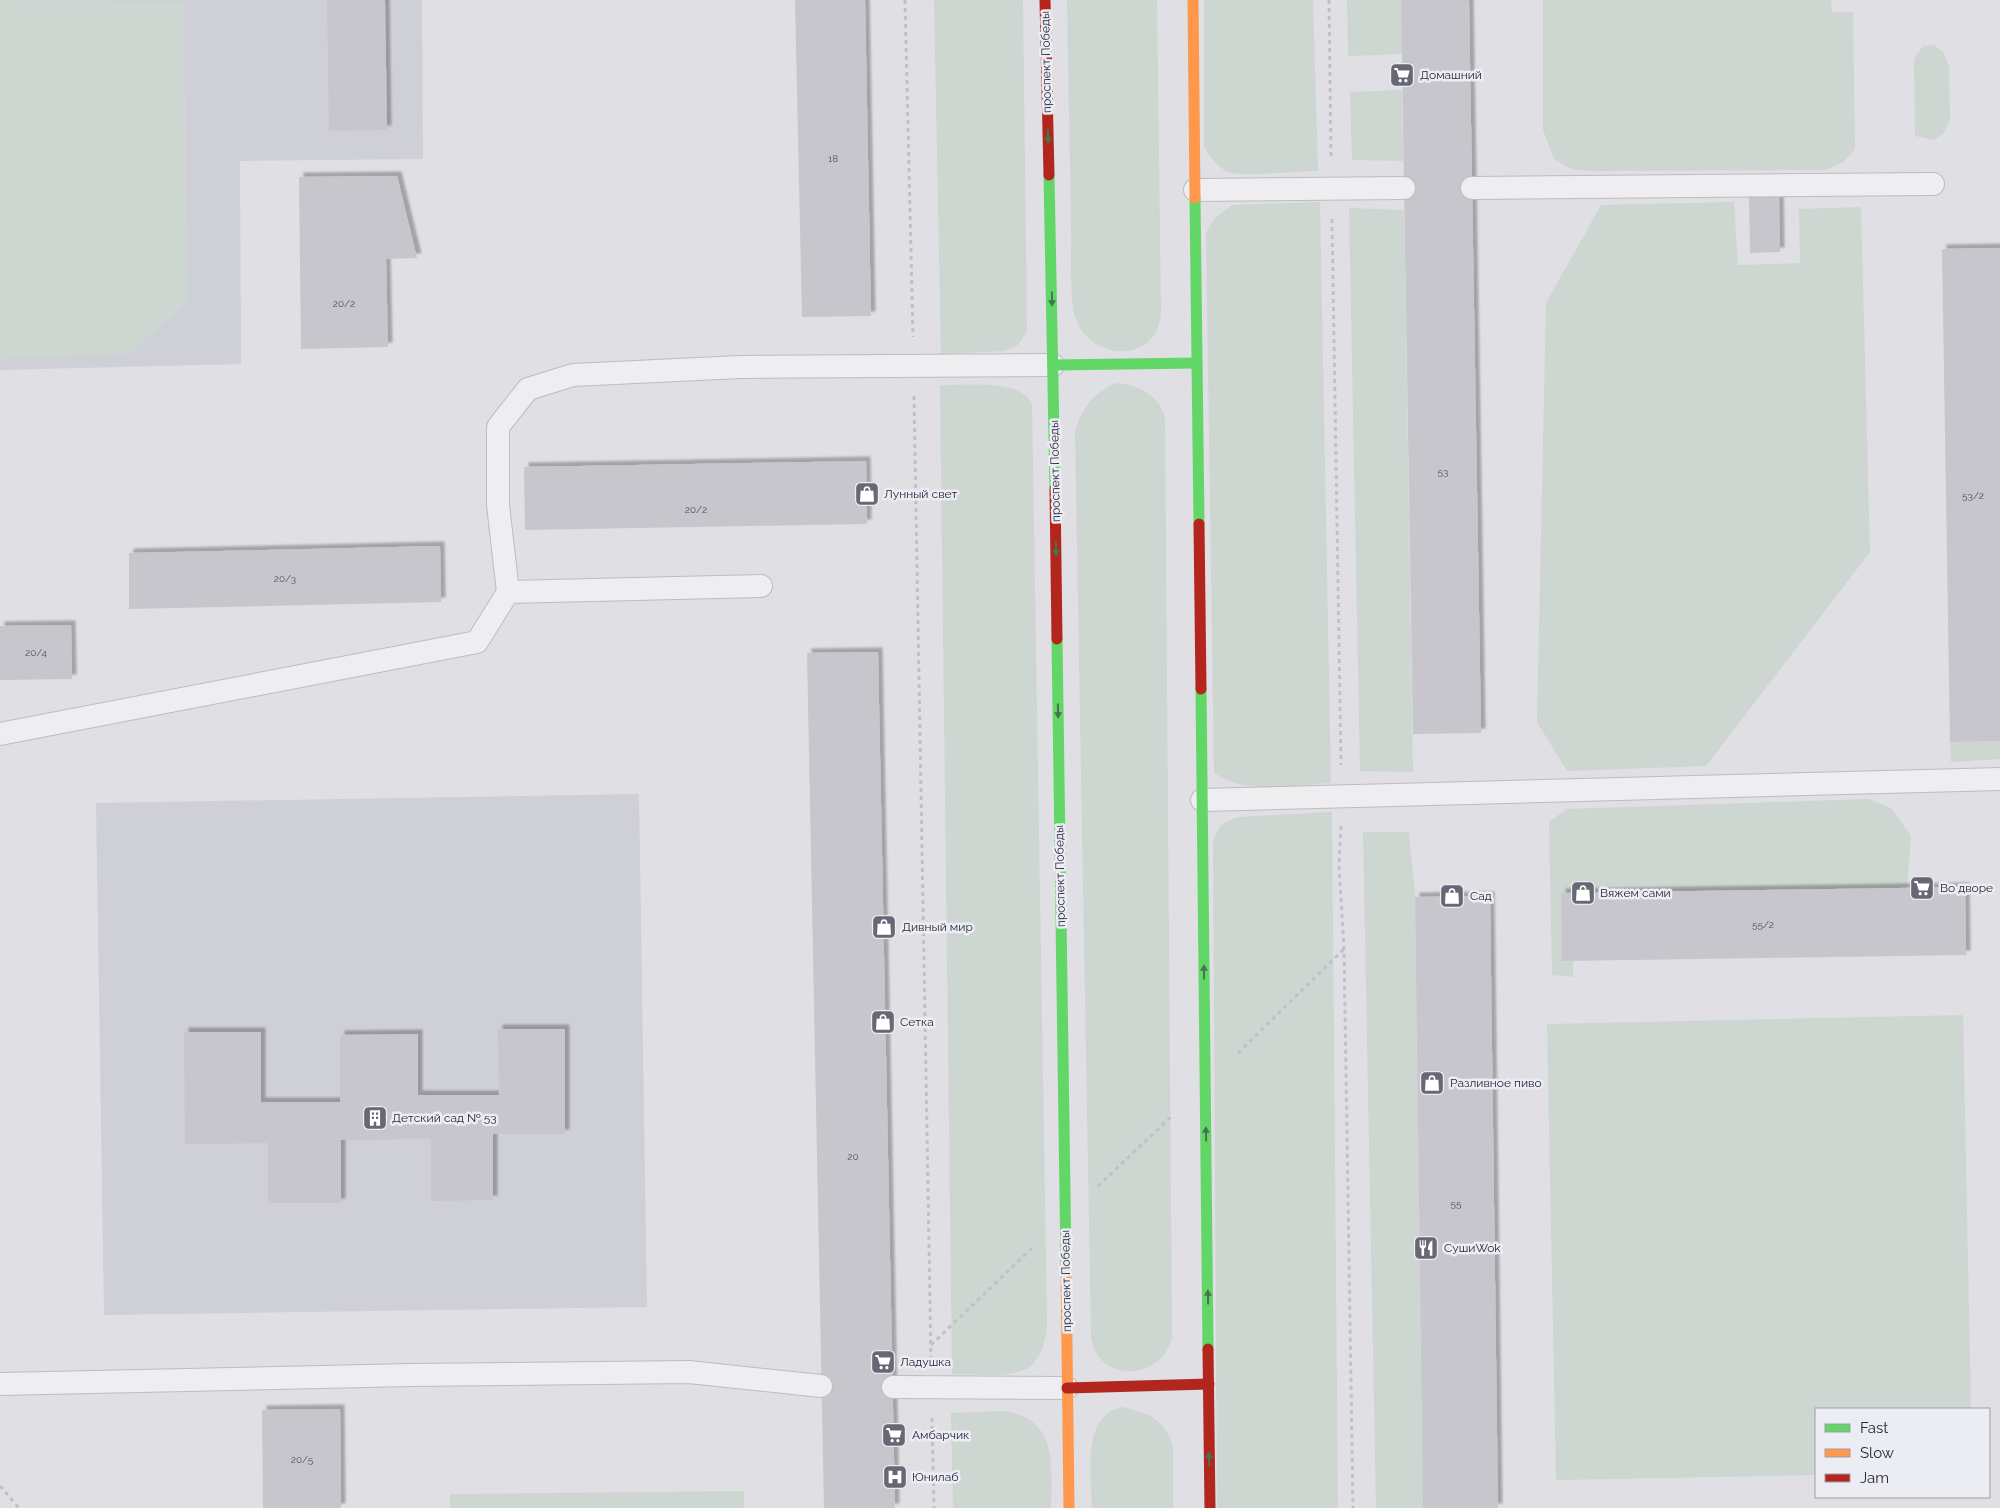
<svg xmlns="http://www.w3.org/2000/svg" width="2000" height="1508" font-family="Raleway,sans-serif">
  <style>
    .built { fill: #cfcfd7 }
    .green { fill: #cdd6d1 }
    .building { fill: #c6c6cc; filter: url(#shadow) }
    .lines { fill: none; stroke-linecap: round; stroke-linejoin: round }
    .lane-casing { stroke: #bcbcc1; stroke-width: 24 }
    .path { stroke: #c0c0c7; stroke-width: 3; stroke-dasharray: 4 4; stroke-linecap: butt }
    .lane { stroke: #eeeef0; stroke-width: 22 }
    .fast { stroke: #63d668; stroke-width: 11 }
    .slow { stroke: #ff974d; stroke-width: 11 }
    .jam { stroke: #b3261e; stroke-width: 11 }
    .oneway { fill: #43764f }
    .labels { text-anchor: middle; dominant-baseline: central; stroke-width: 5; stroke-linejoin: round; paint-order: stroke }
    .number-label { font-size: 10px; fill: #515061 }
    .street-label { font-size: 12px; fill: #28273b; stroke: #ececf3 }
    .poi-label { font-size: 12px; fill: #28273b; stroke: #ececf3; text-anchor: start }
  </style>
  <defs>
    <filter id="shadow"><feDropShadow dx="4.5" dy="-4.5" stdDeviation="1" flood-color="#0004"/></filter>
  </defs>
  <rect width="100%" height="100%" fill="#dfdfe4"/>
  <!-- built -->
  <g class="built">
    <path d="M 0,0 L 422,0 L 423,159 L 240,161 L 241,364 L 0,370 Z"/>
    <path d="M 639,794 L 647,1307 L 104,1315 L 96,803 Z"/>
  </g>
  <!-- green -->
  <g class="green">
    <path d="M 0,0 L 184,2 L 188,303 L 129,354 L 0,359 Z"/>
    <path d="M 934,0 L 1023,0 L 1027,331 L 1018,345 L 1005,351 L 941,354 Z"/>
    <path d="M 1067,0 L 1157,0 L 1161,312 C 1158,366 1088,361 1075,316 C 1069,295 1072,249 1071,225 C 1070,150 1068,75 1067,0 Z"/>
    <path d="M 1204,0 L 1313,0 L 1318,171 C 1300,171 1242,177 1228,172 C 1217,167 1210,156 1204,147 Z"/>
    <path d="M 1347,0 L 1401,0 L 1402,54 L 1348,56 Z"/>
    <path d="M 1543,0 L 1831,0 L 1832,12 L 1853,12 L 1855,149 L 1843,162 L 1826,170 L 1590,171 L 1571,169 L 1554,159 L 1543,130 Z"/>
    <path d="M 1934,45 L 1944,53 L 1949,67 L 1950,120 L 1944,133 L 1934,140 L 1915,136 L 1914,59 L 1923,46 Z"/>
    <path d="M 1402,90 L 1403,161 L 1352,160 L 1350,92 Z"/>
    <path d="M 1320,202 L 1331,783 C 1293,785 1247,796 1214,773 L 1206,233 L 1215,218 L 1232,205 Z"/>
    <path d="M 1734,202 L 1738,265 L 1800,263 L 1799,209 L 1861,207 L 1870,552 L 1706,766 L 1567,771 L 1537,722 L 1546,303 L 1601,205 Z"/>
    <path d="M 1349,208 L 1404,210 L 1413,772 L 1360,771 Z"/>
    <path d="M 1116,383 C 1137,384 1162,396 1165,420 L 1172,1337 C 1162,1382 1097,1383 1091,1337 L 1075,433 C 1080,409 1093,394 1116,383 Z"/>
    <path d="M 940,385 C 966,386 1020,378 1032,404 L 1047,1324 C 1043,1387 1000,1374 952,1374 Z"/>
    <path d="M 2000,741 L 2000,759 L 1951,762 L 1950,742 Z"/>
    <path d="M 1869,799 L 1891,808 L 1911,836 L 1907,888 L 1561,893 L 1562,961 L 1573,961 L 1573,977 L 1552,975 L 1549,822 L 1567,809 Z"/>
    <path d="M 1332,812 L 1338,1508 L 1217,1508 L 1213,843 C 1217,827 1223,821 1239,817 Z"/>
    <path d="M 1363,832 L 1409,832 L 1415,897 L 1423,1508 L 1376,1508 Z"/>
    <path d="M 1963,1015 L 1971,1409 L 1816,1409 L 1816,1475 L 1556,1480 L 1547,1024 Z"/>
    <path d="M 1122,1407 C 1148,1413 1164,1418 1173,1446 L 1173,1508 L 1092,1508 C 1092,1476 1080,1417 1122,1407 Z"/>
    <path d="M 1004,1411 C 1059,1419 1051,1466 1051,1508 L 953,1508 L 951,1413 Z"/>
    <path d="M 744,1491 L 744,1508 L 450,1508 L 450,1494 Z"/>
  </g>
  <!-- building -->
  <g class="building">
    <path d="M 327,0 L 385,0 L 387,130 L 329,131 Z"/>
    <path d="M 795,0 L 865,0 L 871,316 L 802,317 Z"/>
    <path d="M 1401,0 L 1469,0 L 1481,733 L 1413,734 Z"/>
    <path d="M 397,176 L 417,258 L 386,259 L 388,347 L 301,349 L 299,177 Z"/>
    <path d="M 1779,194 L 1780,252 L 1750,253 L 1749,195 Z"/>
    <path d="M 2000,248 L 2000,741 L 1950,742 L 1942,249 Z"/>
    <path d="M 866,461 L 867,524 L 525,530 L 524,467 Z"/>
    <path d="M 440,546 L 441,602 L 129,609 L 129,553 Z"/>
    <path d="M 71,625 L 72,679 L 0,680 L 0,626 Z"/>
    <path d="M 878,652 L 895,1508 L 824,1508 L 807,653 Z"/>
    <path d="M 1965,887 L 1966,955 L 1562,961 L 1561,893 Z"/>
    <path d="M 1490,896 L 1498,1508 L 1423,1508 L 1415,897 Z"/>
    <path d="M 498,1029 L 565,1029 L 565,1134 L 493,1134 L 493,1200 L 431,1201 L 431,1139 L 341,1140 L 341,1203 L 268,1203 L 268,1143 L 185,1144 L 184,1032 L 261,1032 L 261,1102 L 340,1102 L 340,1035 L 418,1034 L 418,1095 L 499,1095 Z"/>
    <path d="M 340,1409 L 341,1508 L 263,1508 L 262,1410 Z"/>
  </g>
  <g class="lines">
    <defs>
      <g id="lane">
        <path d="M 1472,188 L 1933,184"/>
        <path d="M 1195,190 L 1404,188"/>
        <path d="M 761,586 L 508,592 L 498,505 L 498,427 L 528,389 L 573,375 L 740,367 L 1053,365"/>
        <path d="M 0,734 L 477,642 L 508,592"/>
        <path d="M 1202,800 L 2000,779"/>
        <path d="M 0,1384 L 411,1375 L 689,1372 L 821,1386"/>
        <path d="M 893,1387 L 1067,1388"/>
      </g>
    </defs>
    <!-- lane casing -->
    <use href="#lane" class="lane-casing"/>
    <!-- path -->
    <g class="path">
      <path d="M 905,0 L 913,337"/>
      <path d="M 1329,0 L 1331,158"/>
      <path d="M 1332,219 L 1341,765"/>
      <path d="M 914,396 L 931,1357"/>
      <path d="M 1341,826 L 1339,865 L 1344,948 L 1353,1508"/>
      <path d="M 1238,1053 L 1344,949"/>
      <path d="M 1098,1186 L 1172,1116"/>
      <path d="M 931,1345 L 1032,1248"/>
      <path d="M 932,1418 L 934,1508"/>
      <path d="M 0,1486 L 19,1508"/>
    </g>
    <!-- lane -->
    <use href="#lane" class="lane"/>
    <!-- fast -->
    <g class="fast">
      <path d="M 1049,175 L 1055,489"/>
      <path d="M 1195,198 L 1199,524"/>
      <path d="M 1053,365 L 1197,363"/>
      <path d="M 1057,639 L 1066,1265"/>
      <path d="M 1201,689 L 1208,1349"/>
    </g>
    <!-- slow -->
    <g class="slow">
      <path d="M 1193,0 L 1195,198"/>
      <path d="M 1066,1265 L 1069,1508"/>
    </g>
    <!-- jam -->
    <g class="jam">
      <path d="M 1045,0 L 1049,175"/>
      <path d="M 1055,489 L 1057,639"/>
      <path d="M 1199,524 L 1201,689"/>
      <path d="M 1208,1349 L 1210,1508"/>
      <path d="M 1067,1388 L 1209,1384"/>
    </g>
  </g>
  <!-- one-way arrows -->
  <defs><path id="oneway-solid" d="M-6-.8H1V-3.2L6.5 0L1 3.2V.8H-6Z" transform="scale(1.25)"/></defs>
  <g class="oneway">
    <use href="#oneway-solid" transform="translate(1048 136) rotate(89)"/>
    <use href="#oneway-solid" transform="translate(1052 299) rotate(89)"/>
    <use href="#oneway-solid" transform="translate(1056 549) rotate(89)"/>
    <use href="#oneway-solid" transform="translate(1058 711) rotate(89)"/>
    <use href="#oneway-solid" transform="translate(1204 972) rotate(-91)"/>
    <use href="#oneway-solid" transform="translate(1206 1134) rotate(-91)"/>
    <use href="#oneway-solid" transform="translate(1208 1297) rotate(-91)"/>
    <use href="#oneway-solid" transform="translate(1209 1459) rotate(-91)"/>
  </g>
  <!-- icons -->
  <defs>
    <symbol id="supermarket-square" viewBox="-11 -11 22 22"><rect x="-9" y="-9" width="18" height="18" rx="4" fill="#686776" stroke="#ececf3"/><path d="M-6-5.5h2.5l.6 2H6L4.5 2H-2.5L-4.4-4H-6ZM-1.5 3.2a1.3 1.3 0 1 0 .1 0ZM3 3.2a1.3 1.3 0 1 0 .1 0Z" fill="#fff"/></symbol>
    <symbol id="shop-square" viewBox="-11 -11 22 22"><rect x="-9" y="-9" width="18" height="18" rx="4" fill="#686776" stroke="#ececf3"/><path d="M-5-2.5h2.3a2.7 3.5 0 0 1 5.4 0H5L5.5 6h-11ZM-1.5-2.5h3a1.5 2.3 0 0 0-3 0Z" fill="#fff"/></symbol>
    <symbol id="building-square" viewBox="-11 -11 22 22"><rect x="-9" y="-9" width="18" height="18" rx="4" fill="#686776" stroke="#ececf3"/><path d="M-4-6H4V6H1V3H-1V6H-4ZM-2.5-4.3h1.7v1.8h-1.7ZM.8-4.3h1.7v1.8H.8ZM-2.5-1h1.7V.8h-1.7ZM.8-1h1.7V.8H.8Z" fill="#fff"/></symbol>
    <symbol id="restaurant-square" viewBox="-11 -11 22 22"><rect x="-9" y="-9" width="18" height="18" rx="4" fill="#686776" stroke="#ececf3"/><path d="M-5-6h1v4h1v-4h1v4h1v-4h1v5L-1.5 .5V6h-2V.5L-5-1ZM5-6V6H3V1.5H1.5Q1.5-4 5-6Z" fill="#fff"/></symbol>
    <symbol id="hospital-square" viewBox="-11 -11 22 22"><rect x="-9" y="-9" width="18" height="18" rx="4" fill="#686776" stroke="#ececf3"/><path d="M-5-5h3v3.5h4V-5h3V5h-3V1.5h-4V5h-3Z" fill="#fff"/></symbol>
  </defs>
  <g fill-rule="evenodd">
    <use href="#supermarket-square" x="1388" y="61" width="28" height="28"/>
    <use href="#shop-square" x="853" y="480" width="28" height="28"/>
    <use href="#supermarket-square" x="1908" y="874" width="28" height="28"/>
    <use href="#shop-square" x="1569" y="879" width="28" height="28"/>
    <use href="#shop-square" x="1438" y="882" width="28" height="28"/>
    <use href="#shop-square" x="870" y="913" width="28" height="28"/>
    <use href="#shop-square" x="869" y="1008" width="28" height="28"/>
    <use href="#shop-square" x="1418" y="1069" width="28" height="28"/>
    <use href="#building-square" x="361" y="1104" width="28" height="28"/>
    <use href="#restaurant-square" x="1412" y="1234" width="28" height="28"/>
    <use href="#supermarket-square" x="869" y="1348" width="28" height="28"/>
    <use href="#supermarket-square" x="880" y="1421" width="28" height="28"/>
    <use href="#hospital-square" x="881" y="1463" width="28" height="28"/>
  </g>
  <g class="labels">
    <!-- number labels -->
    <g class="number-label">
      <text x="833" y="158">18</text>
      <text x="344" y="303">20/2</text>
      <text x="1443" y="471">53</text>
      <text x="1973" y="495">53/2</text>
      <text x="696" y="509">20/2</text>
      <text x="285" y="578">20/3</text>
      <text x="36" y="652">20/4</text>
      <text x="1763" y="924">55/2</text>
      <text x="853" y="1156">20</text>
      <text x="1456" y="1203">55</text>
      <text x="302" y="1459">20/5</text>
    </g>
    <!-- street labels -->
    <g class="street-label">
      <text transform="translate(1046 62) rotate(-91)">проспект Победы</text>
      <text transform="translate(1055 471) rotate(-91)">проспект Победы</text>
      <text transform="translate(1060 876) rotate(-91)">проспект Победы</text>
      <text transform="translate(1066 1281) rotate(-91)">проспект Победы</text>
    </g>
    <!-- poi labels -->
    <g class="poi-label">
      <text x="1420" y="75">Домашний</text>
      <text x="884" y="494">Лунный свет</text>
      <text x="1940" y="888">Во дворе</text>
      <text x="1600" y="893">Вяжем сами</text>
      <text x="1470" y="896">Сад</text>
      <text x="902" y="927">Дивный мир</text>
      <text x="900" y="1022">Сетка</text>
      <text x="1450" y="1083">Разливное пиво</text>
      <text x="392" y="1118">Детский сад № 53</text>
      <text x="1444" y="1248">СушиWok</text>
      <text x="900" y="1362">Ладушка</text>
      <text x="912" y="1435">Амбарчик</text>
      <text x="912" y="1477">Юнилаб</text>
    </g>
  </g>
  <!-- legend -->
  <rect x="1815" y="1408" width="175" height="90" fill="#ececf3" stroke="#9e9da9"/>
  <rect x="1825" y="1424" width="25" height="8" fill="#63d668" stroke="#9e9da9"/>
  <text x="1860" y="1433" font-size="15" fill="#28273b">Fast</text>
  <rect x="1825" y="1449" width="25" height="8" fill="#ff974d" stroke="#9e9da9"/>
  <text x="1860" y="1458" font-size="15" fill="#28273b">Slow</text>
  <rect x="1825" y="1474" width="25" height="8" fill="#b3261e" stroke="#9e9da9"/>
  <text x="1860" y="1483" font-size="15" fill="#28273b">Jam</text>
</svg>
